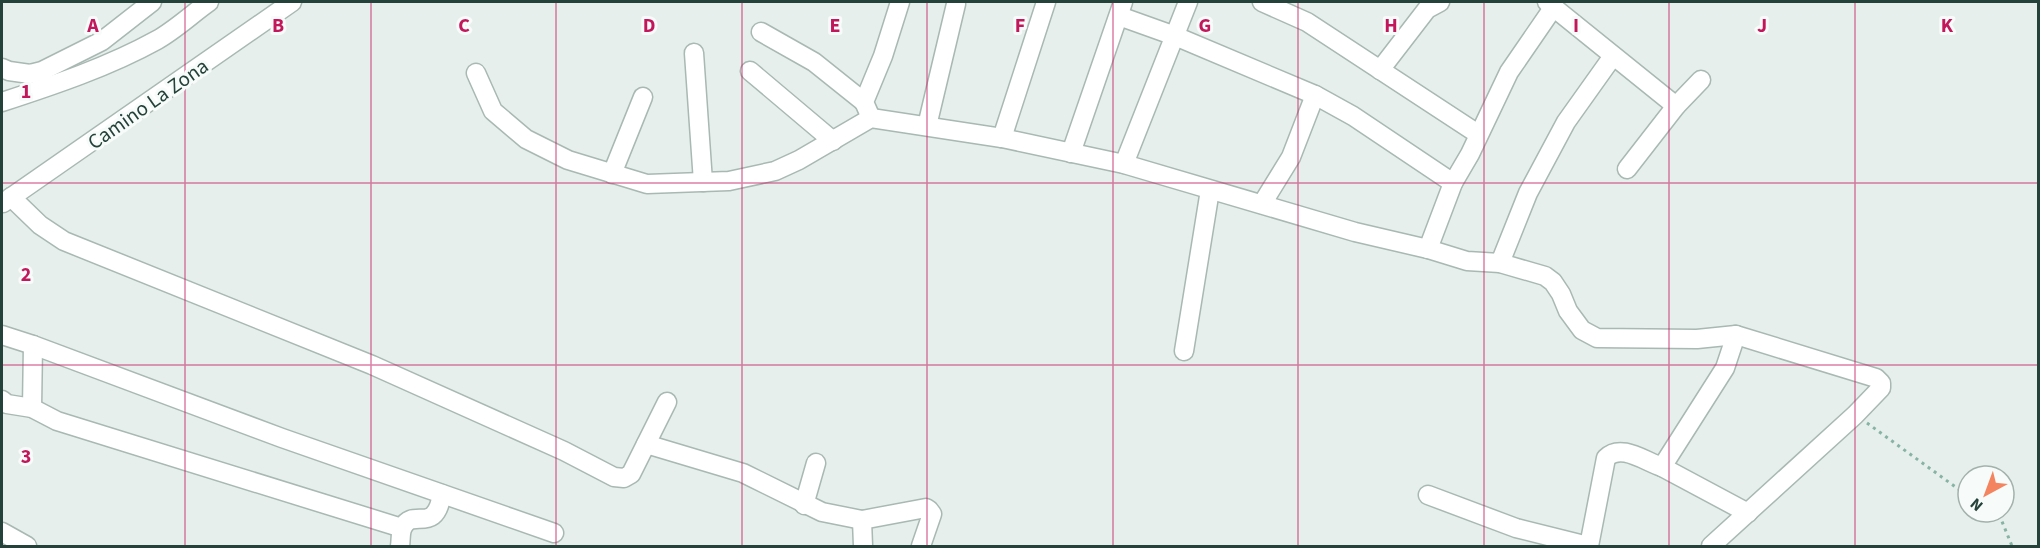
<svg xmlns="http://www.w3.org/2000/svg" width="2040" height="548" font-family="'Source Sans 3',sans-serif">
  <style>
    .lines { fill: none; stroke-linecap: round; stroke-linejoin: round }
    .minor-casing { stroke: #a8b8b2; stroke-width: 21 }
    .path { stroke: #86b3a5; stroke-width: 3; stroke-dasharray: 3 4.5; stroke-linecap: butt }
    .minor { stroke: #fff; stroke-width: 18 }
    .grid { fill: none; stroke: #c2185b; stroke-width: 1.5; stroke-opacity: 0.55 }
    .labels { text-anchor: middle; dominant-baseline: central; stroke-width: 6; stroke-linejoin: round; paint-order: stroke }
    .street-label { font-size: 21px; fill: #24423a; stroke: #f7fbf9 }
    .grid-label { font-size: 20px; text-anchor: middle; font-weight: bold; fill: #c2185b; stroke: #f7fbf9; stroke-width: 6; stroke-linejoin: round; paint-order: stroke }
  </style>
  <rect width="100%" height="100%" fill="#e6efeb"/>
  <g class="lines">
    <defs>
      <g id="minor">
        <path d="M 1262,2 L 1307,22 L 1478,134"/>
        <path d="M 1547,2 L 1676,106"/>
        <path d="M 1119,16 L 1175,36 L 1315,95 L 1353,116 L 1453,183"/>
        <path d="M 761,32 L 814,62 L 864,102"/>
        <path d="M 694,53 L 703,182"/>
        <path d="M 2,68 L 9,71 L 30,74 L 42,71 L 102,41 L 152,2"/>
        <path d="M 1380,70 L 1427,9 L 1440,2"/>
        <path d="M 750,71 L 833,141"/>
        <path d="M 476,73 L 493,111 L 526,139 L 568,160 L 647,184 L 729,181 L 775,171 L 799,160 L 871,118 L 1002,138 L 1124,164 L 1355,232 L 1428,249 L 1467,261 L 1500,263 L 1545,276 L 1553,282 L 1561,294 L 1568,311 L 1582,330 L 1597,338 L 1697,339 L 1736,335 L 1876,378 L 1881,383 L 1881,388 L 1855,415 L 1711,546"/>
        <path d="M 2,102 C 54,85 108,67 157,40 C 175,30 192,14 209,2"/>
        <path d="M 871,118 L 864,102 L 883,56 L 900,2"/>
        <path d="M 927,126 L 956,4"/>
        <path d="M 1002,138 L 1046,2"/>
        <path d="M 1071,153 L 1123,2"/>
        <path d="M 1124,164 L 1188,2"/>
        <path d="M 1627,169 L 1676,106 L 1701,80"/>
        <path d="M 612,174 L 643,97"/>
        <path d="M 11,197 L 40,225 L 64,241 L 372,365 L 564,451 L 614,477 L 624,478 L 631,474 L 667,402"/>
        <path d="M 3,203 L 292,2"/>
        <path d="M 1262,204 L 1291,157 L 1315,95"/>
        <path d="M 1428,249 L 1453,183 L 1470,154 L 1509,72 L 1553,8"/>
        <path d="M 1500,263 L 1528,193 L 1566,122 L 1613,56"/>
        <path d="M 2,335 L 33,345 L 282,438 L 554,533"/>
        <path d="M 1184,351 L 1210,190"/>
        <path d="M 2,400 L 7,404 L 32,408 L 57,421 L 402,528"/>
        <path d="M 32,408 L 33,345"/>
        <path d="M 646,444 L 743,473 L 822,512 L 862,520 L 926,508 L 929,510 L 932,514 L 921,546"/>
        <path d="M 1662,467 L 1748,513"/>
        <path d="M 1428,495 L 1516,528 L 1588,546"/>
        <path d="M 804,505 L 816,463"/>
        <path d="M 862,520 L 863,546"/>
        <path d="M 2,532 L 27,546"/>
        <path d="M 400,546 C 401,541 400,532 403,527 C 413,507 435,536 442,494"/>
        <path d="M 1589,546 L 1606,458 C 1621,443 1644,461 1662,467 L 1725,368 L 1736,335"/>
      </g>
    </defs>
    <!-- minor casing -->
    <use href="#minor" class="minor-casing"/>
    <!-- path -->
    <g class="path">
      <path d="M 1867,423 L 1968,496"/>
      <path d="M 1991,512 L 2001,519 L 2012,546"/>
    </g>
    <!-- minor -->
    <use href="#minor" class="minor"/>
  </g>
  <!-- grid -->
  <path class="grid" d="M 185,2 L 185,546M 371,2 L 371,546M 556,2 L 556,546M 742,2 L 742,546M 927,2 L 927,546M 1113,2 L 1113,546M 1298,2 L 1298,546M 1484,2 L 1484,546M 1669,2 L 1669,546M 1855,2 L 1855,546M 2,183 L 2038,183M 2,365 L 2038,365"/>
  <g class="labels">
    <!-- street labels -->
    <g class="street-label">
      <text transform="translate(148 104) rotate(-35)">Camino La Zona</text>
    </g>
  </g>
  <g class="grid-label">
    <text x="93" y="32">A</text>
    <text x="278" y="32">B</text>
    <text x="464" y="32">C</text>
    <text x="649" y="32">D</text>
    <text x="835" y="32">E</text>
    <text x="1020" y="32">F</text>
    <text x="1205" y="32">G</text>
    <text x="1391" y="32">H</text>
    <text x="1576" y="32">I</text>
    <text x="1762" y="32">J</text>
    <text x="1947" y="32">K</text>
    <text x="26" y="98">1</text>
    <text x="26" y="281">2</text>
    <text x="26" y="463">3</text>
  </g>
  <!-- border -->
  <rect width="2040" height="548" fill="none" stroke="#24423a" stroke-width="6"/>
  <!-- north arrow -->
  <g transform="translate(1986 494) rotate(221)"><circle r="28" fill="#f7fbf9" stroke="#a3b1ad" stroke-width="1.5"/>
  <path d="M0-4.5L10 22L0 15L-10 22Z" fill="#f4845f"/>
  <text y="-9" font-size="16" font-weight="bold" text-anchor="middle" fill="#24423a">N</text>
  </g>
</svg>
